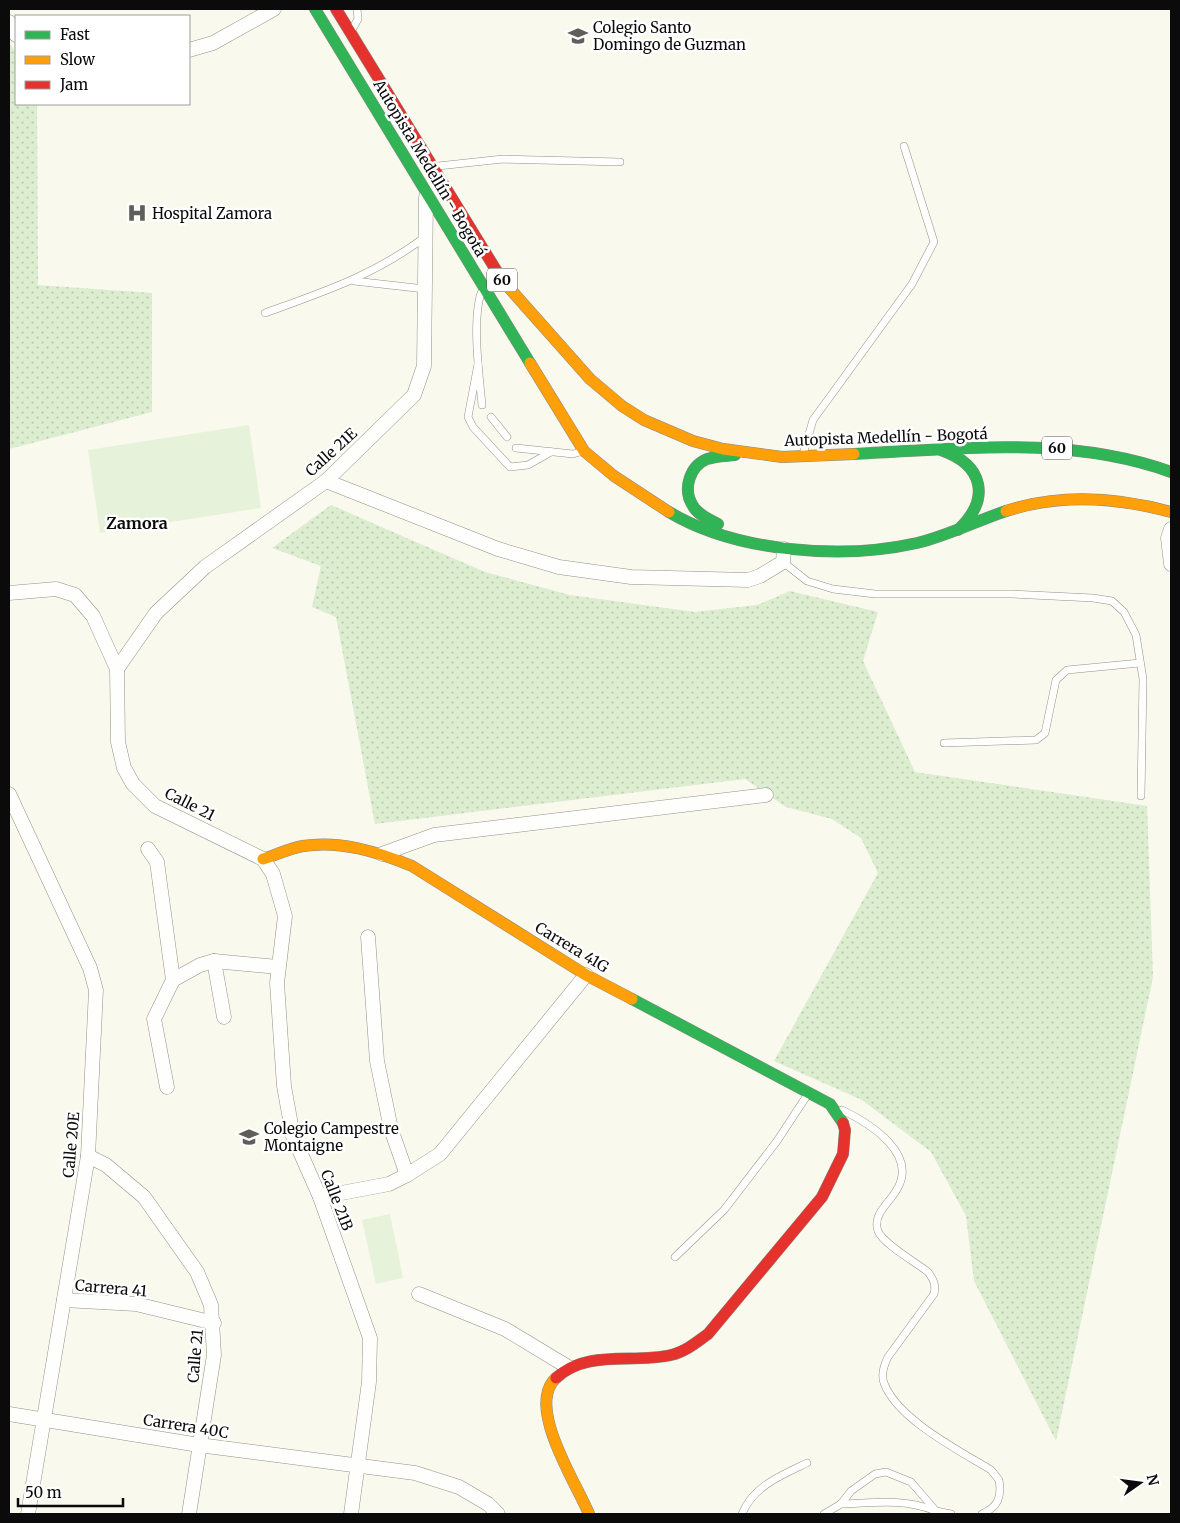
<svg xmlns="http://www.w3.org/2000/svg" width="1180" height="1523" font-family="Merriweather,serif">
  <style>
    .grass { fill: url(#grass-dots) }
    .pitch { fill: #e7f2da }
    .lines { fill: none; stroke-linecap: round; stroke-linejoin: round }
    .lane-casing { stroke: #92928d; stroke-width: 8 }
    .street-casing { stroke: #92928d; stroke-width: 15 }
    .fast-casing { stroke: #898984; stroke-width: 12 }
    .slow-casing { stroke: #898984; stroke-width: 12 }
    .jam-casing { stroke: #898984; stroke-width: 12 }
    .lane { stroke: #fefefc; stroke-width: 7 }
    .street { stroke: #fefefc; stroke-width: 14 }
    .fast { stroke: #30b455; stroke-width: 11 }
    .slow { stroke: #ff9f0a; stroke-width: 11 }
    .jam { stroke: #e5322d; stroke-width: 11 }
    .labels { text-anchor: middle; dominant-baseline: central; stroke-width: 5; stroke-linejoin: round; paint-order: stroke }
    .shield { fill: #fff; stroke: #545454; stroke-width: 1 }
    .shield-label { font-size: 14px; font-weight: bold; fill: #0b0b0b }
    .poi-label { font-size: 15px; fill: #0b0b0b; stroke: #fff; text-anchor: start }
    .street-label { font-size: 15px; fill: #0b0b0b; stroke: #fff }
    .neighbourhood-label { font-size: 16px; font-weight: bold; fill: #0b0b0b; stroke: #fff }
  </style>
  <defs>
    <pattern id="grass-dots" width="8" height="8" patternUnits="userSpaceOnUse" patternTransform="scale(1.25)"><rect width="8" height="8" fill="#dcedd0"/><path d="M2 2h.1M6 6h.1" fill="none" stroke="#bbcab1" stroke-width="1.8" stroke-linecap="round"/></pattern>
  </defs>
  <rect width="100%" height="100%" fill="#f9f9ee"/>
  <!-- grass -->
  <g class="grass">
    <path d="M 9,42 L 16,53 L 16,104 L 37,104 L 38,285 L 152,293 L 152,412 L 9,449 Z"/>
    <path d="M 331,505 L 485,572 L 570,595 L 695,612 L 757,605 L 790,591 L 878,612 L 863,661 L 915,772 L 1147,806 L 1153,977 L 1056,1441 L 974,1281 L 966,1216 L 931,1152 L 862,1100 L 774,1061 L 878,873 L 861,838 L 832,819 L 786,807 L 745,779 L 375,824 L 336,617 L 312,607 L 321,566 L 272,548 Z"/>
  </g>
  <!-- pitch -->
  <g class="pitch">
    <path d="M 249,425 L 261,508 L 100,533 L 88,450 Z"/>
    <path d="M 390,1214 L 403,1278 L 376,1284 L 362,1220 Z"/>
  </g>
  <g class="lines">
    <defs>
      <g id="lane">
        <path d="M 353,28 L 358,19 L 357,9"/>
        <path d="M 438,166 L 503,159 L 620,162"/>
        <path d="M 354,281 L 425,289"/>
        <path d="M 481,293 C 472,322 479,373 482,405"/>
        <path d="M 265,313 C 323,292 375,275 425,237"/>
        <path d="M 478,364 L 468,417 L 473,427 L 510,467 L 528,465 L 551,452"/>
        <path d="M 491,417 L 507,437"/>
        <path d="M 516,448 L 573,454 L 580,452"/>
        <path d="M 804,451 L 813,420 L 912,284 L 934,242 L 904,146"/>
        <path d="M 783,562 L 807,581 L 833,589 L 875,594 L 1013,594 L 1093,598 L 1112,601 L 1124,612 L 1136,635 L 1143,679 L 1141,796"/>
        <path d="M 944,743 L 1036,740 L 1045,733 L 1056,680 L 1067,670 L 1140,663"/>
        <path d="M 842,1110 C 869,1123 920,1154 896,1191 C 889,1203 872,1215 878,1231 C 883,1244 917,1263 928,1272 C 934,1280 936,1285 934,1294 L 888,1357 C 884,1365 881,1375 884,1383 C 897,1419 960,1451 991,1470 L 999,1480 C 1002,1497 998,1507 982,1514"/>
        <path d="M 675,1257 L 724,1210 L 777,1141 L 808,1094"/>
        <path d="M 841,1504 C 872,1503 903,1498 933,1510"/>
        <path d="M 742,1514 C 753,1486 782,1475 807,1463"/>
        <path d="M 824,1514 L 841,1504 L 851,1491 L 875,1474 L 886,1472 L 911,1482 L 936,1511 L 951,1514"/>
      </g>
      <g id="street">
        <path d="M 9,22 L 16,35"/>
        <path d="M 189,50 L 213,43 L 274,9"/>
        <path d="M 326,481 L 498,549 L 559,567 L 631,577 L 748,580 L 760,576 L 783,562 L 784,549"/>
        <path d="M 1171,529 L 1168,538 L 1171,564"/>
        <path d="M 9,593 L 56,589 L 75,595 L 93,616 L 117,669 L 118,742 L 124,768 L 133,784 L 155,806 L 263,859 L 273,874 L 285,916 L 277,983 L 284,1086 L 293,1136 L 320,1197 L 370,1338 L 369,1382 L 351,1514"/>
        <path d="M 117,669 L 156,613 L 205,567 L 326,481 L 414,395 L 424,366 L 426,197"/>
        <path d="M 9,794 L 90,968 L 96,990 L 88,1156 L 28,1514"/>
        <path d="M 148,849 L 157,862 L 173,980"/>
        <path d="M 382,854 L 434,835 L 766,795"/>
        <path d="M 368,937 L 377,1061 L 391,1129 L 407,1175"/>
        <path d="M 214,961 L 224,1017"/>
        <path d="M 167,1087 L 154,1019 L 173,980 L 200,965 L 214,961 L 278,967"/>
        <path d="M 88,1156 L 106,1165 L 144,1197 L 197,1272 L 211,1305 L 214,1355 L 189,1514"/>
        <path d="M 320,1197 L 389,1184 L 407,1175 L 440,1154 L 586,975"/>
        <path d="M 419,1294 L 505,1329 L 568,1367"/>
        <path d="M 64,1300 L 136,1304 L 214,1323"/>
        <path d="M 9,1414 L 199,1445 L 415,1473 L 459,1487 L 488,1504 L 498,1514"/>
      </g>
      <g id="fast">
        <path d="M 315,9 L 530,363"/>
        <path d="M 941,450 C 984,465 991,499 958,530"/>
        <path d="M 854,454 C 960,449 1068,435 1171,472"/>
        <path d="M 669,512 C 736,552 841,560 917,543 C 947,536 976,521 1006,511"/>
        <path d="M 718,524 C 709,519 698,515 693,506 C 682,489 690,466 707,459 C 716,456 726,456 735,455"/>
        <path d="M 632,999 L 830,1104 L 843,1123"/>
      </g>
      <g id="slow">
        <path d="M 496,270 L 503,281 L 590,379 L 622,406 L 644,420 L 693,441 L 723,449 L 782,457 L 854,454"/>
        <path d="M 530,363 L 584,451 L 614,476 L 669,512"/>
        <path d="M 1006,511 C 1061,493 1116,497 1171,512"/>
        <path d="M 263,859 C 276,855 290,848 303,846 C 340,840 378,852 412,866 L 586,975 L 632,999"/>
        <path d="M 556,1378 C 525,1406 577,1484 589,1514"/>
      </g>
      <g id="jam">
        <path d="M 336,9 L 496,270"/>
        <path d="M 556,1378 C 587,1349 633,1364 671,1355 C 685,1352 697,1342 708,1334 L 822,1197 L 843,1154 L 845,1130 L 843,1123"/>
      </g>
    </defs>
    <!-- lane casing -->
    <use href="#lane" class="lane-casing"/>
    <!-- street casing -->
    <use href="#street" class="street-casing"/>
    <!-- fast casing -->
    <use href="#fast" class="fast-casing"/>
    <!-- slow casing -->
    <use href="#slow" class="slow-casing"/>
    <!-- jam casing -->
    <use href="#jam" class="jam-casing"/>
    <!-- lane -->
    <use href="#lane" class="lane"/>
    <!-- street -->
    <use href="#street" class="street"/>
    <!-- fast -->
    <use href="#fast" class="fast"/>
    <!-- slow -->
    <use href="#slow" class="slow"/>
    <!-- jam -->
    <use href="#jam" class="jam"/>
  </g>
  <!-- icons -->
  <defs>
    <symbol id="school-bare" viewBox="-9 -9 18 18"><path d="M0-5L7-2L0 1L-7-2ZM-4 1L0 2.5L4 1V4Q0 6-4 4Z" fill="#5e5e5a" stroke="#fff" stroke-width="2.5" paint-order="stroke"/></symbol>
    <symbol id="hospital-bare" viewBox="-9 -9 18 18"><path d="M-5-5h3v3.5h4V-5h3V5h-3V1.5h-4V5h-3Z" fill="#5e5e5a" stroke="#fff" stroke-width="2.5" paint-order="stroke"/></symbol>
  </defs>
  <g fill-rule="evenodd">
    <use href="#school-bare" x="564" y="22" width="28" height="28"/>
    <use href="#hospital-bare" x="123" y="199" width="28" height="28"/>
    <use href="#school-bare" x="235" y="1123" width="28" height="28"/>
  </g>
  <g class="labels">
    <!-- shield labels -->
    <g class="shield">
      <rect x="487" y="268.5" width="30" height="23" rx="4"/>
      <rect x="1042" y="436.5" width="30" height="23" rx="4"/>
    </g>
    <g class="shield-label">
      <text x="502" y="280">60</text>
      <text x="1057" y="448">60</text>
    </g>
    <!-- poi labels -->
    <g class="poi-label">
      <text x="593" y="27">Colegio Santo<tspan x="593" dy="17">Domingo de Guzman</tspan></text>
      <text x="152" y="213">Hospital Zamora</text>
      <text x="264" y="1128">Colegio Campestre<tspan x="264" dy="17">Montaigne</tspan></text>
    </g>
    <!-- street labels -->
    <g class="street-label">
      <text transform="translate(430 168) rotate(59)">Autopista Medellín - Bogotá</text>
      <text transform="translate(886 437) rotate(-2)">Autopista Medellín - Bogotá</text>
      <text transform="translate(331 452) rotate(-42)">Calle 21E</text>
      <text transform="translate(190 804) rotate(27)">Calle 21</text>
      <text transform="translate(572 947) rotate(31)">Carrera 41G</text>
      <text transform="translate(71 1145) rotate(-85)">Calle 20E</text>
      <text transform="translate(337 1200) rotate(69)">Calle 21B</text>
      <text transform="translate(111 1288) rotate(5)">Carrera 41</text>
      <text transform="translate(195 1356) rotate(-85)">Calle 21</text>
      <text transform="translate(186 1426) rotate(9)">Carrera 40C</text>
    </g>
    <!-- neighbourhood labels -->
    <g class="neighbourhood-label">
      <text x="137" y="523">Zamora</text>
    </g>
  </g>
  <!-- border -->
  <rect width="1180" height="1523" fill="none" stroke="#0b0b0b" stroke-width="20"/>
  <!-- legend -->
  <rect x="15" y="15" width="175" height="90" fill="#ffffff" stroke="#9d9d9d"/>
  <rect x="25" y="31" width="25" height="8" fill="#30b455" stroke="#9d9d9d"/>
  <text x="60" y="40" font-size="15" fill="#0b0b0b">Fast</text>
  <rect x="25" y="56" width="25" height="8" fill="#ff9f0a" stroke="#9d9d9d"/>
  <text x="60" y="65" font-size="15" fill="#0b0b0b">Slow</text>
  <rect x="25" y="81" width="25" height="8" fill="#e5322d" stroke="#9d9d9d"/>
  <text x="60" y="90" font-size="15" fill="#0b0b0b">Jam</text>
  <!-- north arrow -->
  <g transform="translate(1140 1483) rotate(76)" stroke="#ffffff" stroke-width="4" paint-order="stroke">
  <path d="M0-4L9 19L0 12L-9 19Z" fill="#0b0b0b"/>
  <text y="-8" font-size="14" font-weight="bold" text-anchor="middle" fill="#0b0b0b">N</text>
  </g>
  <!-- scale -->
  <path d="M18 1498v8h105v-8" fill="none" stroke="#0b0b0b" stroke-width="2.5"/>
  <text x="25" y="1498" font-size="15" fill="#0b0b0b" stroke="#ffffff" stroke-width="4" paint-order="stroke">50 m</text>
</svg>
